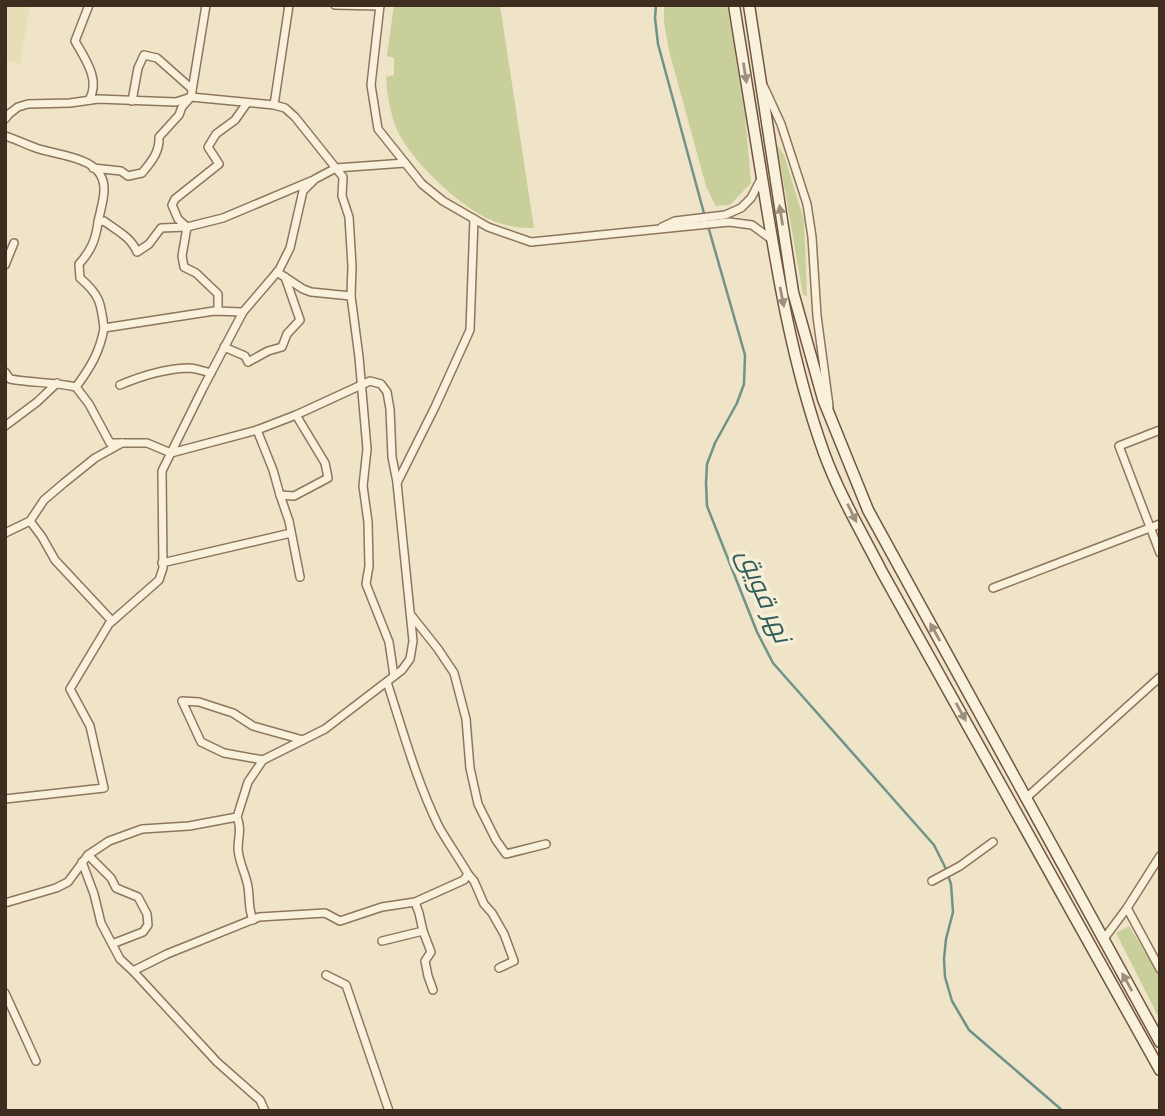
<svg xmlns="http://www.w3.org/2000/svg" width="1165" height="1116" font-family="Spectral,Cairo,serif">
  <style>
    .farmland { fill: #e6deb5 }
    .green { fill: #c9cf9b }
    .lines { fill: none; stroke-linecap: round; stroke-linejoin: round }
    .stream { stroke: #6f938a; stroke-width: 2.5 }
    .street-casing { stroke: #8d765c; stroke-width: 10 }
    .secondary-casing { stroke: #6f573f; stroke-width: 13 }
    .street { stroke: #faf1dc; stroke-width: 7 }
    .secondary { stroke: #faf1dc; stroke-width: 10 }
    .oneway { fill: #9c907e }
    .labels { text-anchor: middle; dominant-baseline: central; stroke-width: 7; stroke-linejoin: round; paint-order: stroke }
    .water-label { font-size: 26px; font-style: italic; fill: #2f5d5a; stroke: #f7eed8 }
  </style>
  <rect width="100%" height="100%" fill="#f0e4c8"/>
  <!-- farmland -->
  <path class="farmland" d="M 5,5 L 30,5 L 20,64 L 5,60 Z"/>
  <!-- green -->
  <g class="green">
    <path d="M 394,5 L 500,5 L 534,228 C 519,228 505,226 491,220 C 460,207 411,161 397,130 C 390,112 387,95 386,77 L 394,75 L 394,58 L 387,56 Z"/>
    <path d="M 664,5 L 727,5 L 745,115 L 751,183 L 730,205 L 716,206 L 712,199 L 706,186 L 669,51 L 664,22 Z"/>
    <path d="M 777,145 L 784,155 L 804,220 L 807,296 L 803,295 Z"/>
    <path d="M 1129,926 L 1160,977 L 1160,1020 L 1116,933 Z"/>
  </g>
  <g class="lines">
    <!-- stream -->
    <g class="stream">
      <path d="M 656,5 L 655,18 L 658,44 L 705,217"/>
      <path d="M 708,226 L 745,355 L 744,384 L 737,403 L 715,443 L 707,464 L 706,483 L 707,506 L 757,632 L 773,663 L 934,845 L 945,867 L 951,884 L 953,912 L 946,939 L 944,959 L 945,977 L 952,1001 L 969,1030 L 1063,1111"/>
    </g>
    <defs>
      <g id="street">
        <path d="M 89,5 L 75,41 C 85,59 101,80 89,100"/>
        <path d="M 335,5 L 380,6"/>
        <path d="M 380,5 L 371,85 L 378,129 L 422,184 L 443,201 L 488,227 L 531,242 L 729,222 L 752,225 L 771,239"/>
        <path d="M 764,87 L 781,124 L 807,204 L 812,237 L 817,316 L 829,406"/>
        <path d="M 132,101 L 138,68 L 144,55 L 157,58 L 192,89"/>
        <path d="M 274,105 L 289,5"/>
        <path d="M 5,119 L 9,114 L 18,107 L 28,104 L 70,103 L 98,99 L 176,102 L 191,97 L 274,105 L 285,108 L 295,117 L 343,177 L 342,196 L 349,217 L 352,266 L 351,296 L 311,292 L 303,289 L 277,272"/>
        <path d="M 5,136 C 15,139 25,144 36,148 C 58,156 105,156 104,190 C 104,200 100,212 98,222"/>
        <path d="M 93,168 L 121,171 L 128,176 L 142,173 C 151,162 160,152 159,137 L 179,115 L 182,107 L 191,97 L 206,5"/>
        <path d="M 187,227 L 178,219 L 172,205 L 175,199 L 219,164 L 208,147 L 216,134 L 235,120 L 247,103"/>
        <path d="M 662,227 L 675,221 L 725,215 L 741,208 L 751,198 L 761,179"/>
        <path d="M 5,265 L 14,243"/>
        <path d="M 351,296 L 359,357 L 367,449 L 363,486 L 368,522 L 369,566 L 366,584 L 389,642 L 394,676"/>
        <path d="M 218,311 L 218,294 L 196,273 L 184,267 L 182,256 L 187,227 L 223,218 L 311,181"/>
        <path d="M 104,328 C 101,303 100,295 80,278 L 79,264 C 91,251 96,239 98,222 L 104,221 C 116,230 131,237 137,252 L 149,244 L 161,228 L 187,227"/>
        <path d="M 224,347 L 245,356 L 248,362 L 268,351 L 282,347 L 287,334 L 300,320 L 285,277"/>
        <path d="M 5,372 L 10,379 C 32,383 54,382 76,387 L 89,404 L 110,443 L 147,443 L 171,453 L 257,430 L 296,415 L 370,381 L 381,384 L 387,392 L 390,409 L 392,457 L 397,482"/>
        <path d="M 120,385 C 141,376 165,369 188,368 C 195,368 203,371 211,373"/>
        <path d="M 76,387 C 90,368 100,352 104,328 L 214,311 L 243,312"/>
        <path d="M 5,426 L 37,402 L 57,383"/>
        <path d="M 257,430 L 273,470 L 280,495 L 294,496 L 328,478 L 325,463 L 296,415"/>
        <path d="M 1160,430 L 1119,446 L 1160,553"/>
        <path d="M 280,495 L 289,521 L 300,577"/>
        <path d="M 30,521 L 42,537 L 55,560 L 112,621"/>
        <path d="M 5,533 L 30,521 L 44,500 L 64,483 L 95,458 L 122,443"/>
        <path d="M 162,563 L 291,533"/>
        <path d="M 993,588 L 1160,524"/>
        <path d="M 411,615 L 438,649 L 454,673 L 466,719 L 470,768 L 478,804 L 496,840 L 506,854 L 546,844"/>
        <path d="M 263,760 L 224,753 L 201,742 L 182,701 L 199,702 L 233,713 L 253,726 L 303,740"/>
        <path d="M 5,799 L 104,788 L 90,726 L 70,689 L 109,624 L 159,580 L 163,568 L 162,471 L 203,388 L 243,312 L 279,270 L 290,248 L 303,191 L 315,179 L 336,168 L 405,163"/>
        <path d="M 1025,799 L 1160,677"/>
        <path d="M 237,817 C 242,830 238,836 238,849 C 239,863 246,874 248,887 C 250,899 248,908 253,920"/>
        <path d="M 88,855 L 111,878 L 116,888 L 138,897 L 147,914 L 148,925 L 143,932 L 112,944"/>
        <path d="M 1160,856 L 1127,908 L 1160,969"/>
        <path d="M 82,862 L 94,894 L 101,923 L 120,959 L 133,971 L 167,954 L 259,917 L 325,913 L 340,921 L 382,907 L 415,902 L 464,880 L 468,874 C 459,858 448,843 439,827 C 416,780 403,731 387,682"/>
        <path d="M 468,874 L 474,881 L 484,904 L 492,913 L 504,934 L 514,961 L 499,968"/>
        <path d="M 932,881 L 960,866 L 993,842"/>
        <path d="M 415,902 L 419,913 L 423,931 L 431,952 L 425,961 L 428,976 L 433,990"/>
        <path d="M 5,903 L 56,888 L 68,882 L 88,855 L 109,841 L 142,829 L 189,826 L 237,817 L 248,782 L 263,760 L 325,729 L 402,670 L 410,659 L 413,641 L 397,483 L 435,407 L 470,330 L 474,219"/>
        <path d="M 1103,940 L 1127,908"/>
        <path d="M 382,941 L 423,931"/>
        <path d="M 133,971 L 217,1062 L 260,1100 L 265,1111"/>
        <path d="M 326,975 L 346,985 L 389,1111"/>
        <path d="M 5,993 L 36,1061"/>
      </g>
      <g id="secondary">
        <path d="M 734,5 C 743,63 753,121 762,178 C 777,271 792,364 824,453 C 839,494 862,533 882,572 L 1160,1070"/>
        <path d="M 749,5 L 793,292 L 823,399 L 868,510 L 1160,1042"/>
      </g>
    </defs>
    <!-- street casing -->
    <use href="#street" class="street-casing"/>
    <!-- secondary casing -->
    <use href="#secondary" class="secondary-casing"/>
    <!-- street -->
    <use href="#street" class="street"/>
    <!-- secondary -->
    <use href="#secondary" class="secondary"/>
  </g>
  <!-- one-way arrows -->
  <defs><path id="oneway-solid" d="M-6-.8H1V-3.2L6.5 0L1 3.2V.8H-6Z" transform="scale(1.75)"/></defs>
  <g class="oneway">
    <use href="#oneway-solid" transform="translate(745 73) rotate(81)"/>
    <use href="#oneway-solid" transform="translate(781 215) rotate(-99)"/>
    <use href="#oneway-solid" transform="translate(782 297) rotate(79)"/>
    <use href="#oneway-solid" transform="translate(852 513) rotate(64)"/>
    <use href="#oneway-solid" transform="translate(935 632) rotate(-119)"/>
    <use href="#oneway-solid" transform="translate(961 712) rotate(61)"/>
    <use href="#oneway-solid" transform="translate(1127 982) rotate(-119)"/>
  </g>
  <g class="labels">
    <!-- water labels -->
    <g class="water-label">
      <text transform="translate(764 596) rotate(67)">نهر قويق</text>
    </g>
  </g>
  <!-- border -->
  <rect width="1165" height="1116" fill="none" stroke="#3d2e20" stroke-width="14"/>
</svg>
